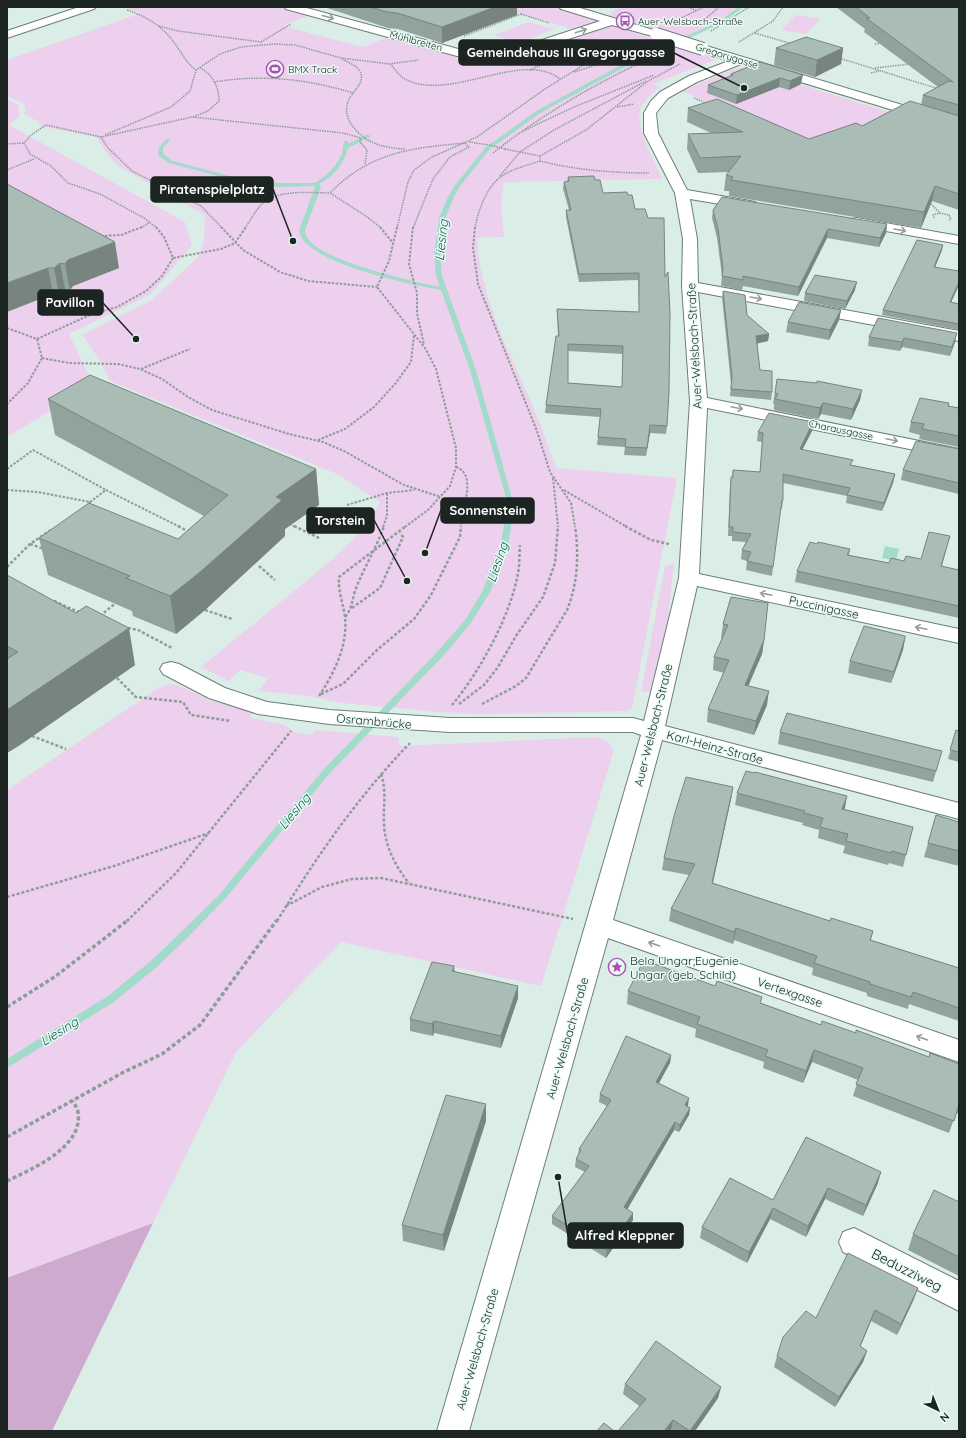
<svg xmlns="http://www.w3.org/2000/svg" width="966" height="1438" font-family="Quicksand,sans-serif">
  <style>
    .green { fill: #edd0ee }
    .forest { fill: #cdaace }
    .water { fill: #a2dbca }
    .lines { fill: none; stroke-linecap: round; stroke-linejoin: round }
    .stream { fill: #a2dbca; fill-rule: evenodd }
    .minor-casing { stroke: #6d7e79; stroke-width: 2 }
    .path-far3 { stroke: #8e9d98; stroke-width: 1.5; stroke-dasharray: 1.5 1; stroke-linecap: butt }
    .path-far2 { stroke: #8e9d98; stroke-width: 2; stroke-dasharray: 2.5 1.5; stroke-linecap: butt }
    .path-far1 { stroke: #8e9d98; stroke-width: 2.5; stroke-dasharray: 3 2; stroke-linecap: butt }
    .path { stroke: #8e9d98; stroke-width: 3.5; stroke-dasharray: 4 2.5; stroke-linecap: butt }
    .minor { fill: #fff; fill-rule: evenodd }
    .minor-bridge-casing { stroke: #6d7e79; stroke-width: 14; stroke-linecap: butt }
    .path-bridge { stroke: #8e9d98; stroke-width: 1.5; stroke-dasharray: 1.5 1; stroke-linecap: butt }
    .minor-bridge { stroke: #fff; stroke-width: 12 }
    .wall { fill: #92a29d; fill-rule: evenodd }
    .shaded-wall { fill: #77847f }
    .building { fill: #aabcb6; stroke: #77847f; fill-rule: evenodd }
    .oneway { stroke: #999d9c }
    .labels { text-anchor: middle; dominant-baseline: central; stroke-width: 3; stroke-linejoin: round; paint-order: stroke }
    .far-poi-label { font-size: 10px; fill: #1d2522; stroke: #e7fbf4; text-anchor: start }
    .far-street-label { font-size: 10px; fill: #1d2522; stroke: #e7fbf4 }
    .street-label { font-size: 12px; fill: #1d2522; stroke: #e7fbf4 }
    .poi-label { font-size: 12px; fill: #1d2522; stroke: #e7fbf4; text-anchor: start }
    .water-label { font-size: 13px; font-style: italic; fill: #145d4d; stroke: #e7fbf4 }
    .near-street-label { font-size: 14px; fill: #1d2522; stroke: #e7fbf4 }
    .leader { fill: none; stroke: #1d2522; stroke-width: 1.5 }
    .callout-dot { fill: #1d2522; stroke: #e7fbf4; stroke-width: 1.5 }
    .callout { fill: #1d2522; stroke: #1d2522; stroke-width: 1.5 }
    .callout-label { font-size: 13px; text-anchor: middle; font-weight: bold; fill: #fff }
  </style>
  <rect width="100%" height="100%" fill="#daeee7"/>
  <!-- green -->
  <g class="green">
    <path d="M 123,7 L 276,7 L 307,16 L 283,26 L 363,47 L 383,39 L 391,38 L 470,59 L 491,60 L 520,56 L 612,26 L 716,57 L 717,59 L 653,84 L 660,87 C 652,93 643,101 640,111 C 636,130 655,161 662,179 L 504,182 L 501,203 L 504,237 L 477,238 C 480,299 511,355 535,411 C 543,429 549,449 556,468 L 677,478 L 632,708 L 627,711 L 477,714 L 438,712 L 342,703 L 308,696 L 259,691 L 268,678 L 240,670 L 229,681 L 201,667 L 327,564 L 362,531 L 380,502 L 337,474 L 110,381 L 99,359 L 82,335 L 152,300 L 198,257 L 204,241 L 205,215 L 118,166 L 108,155 L 96,137 L 40,126 L 39,122 L 24,114 L 26,109 L 23,103 L 7,96 L 7,60 L 141,13 Z"/>
    <path d="M 499,7 L 555,7 L 594,19 L 596,21 L 571,29 Z"/>
    <path d="M 620,7 L 739,7 L 717,22 L 684,38 L 610,15 L 610,13 Z"/>
    <path d="M 796,15 L 821,19 L 806,34 L 781,30 Z"/>
    <path d="M 529,22 L 553,29 L 520,43 L 494,35 Z"/>
    <path d="M 737,68 L 746,68 L 909,118 L 817,151 L 682,91 Z"/>
    <path d="M 7,99 L 19,105 L 19,117 L 9,125 L 185,222 L 192,245 L 150,295 L 69,334 L 93,385 L 7,437 L 7,312 L 53,294 L 59,294 L 65,289 L 70,290 L 73,286 L 119,268 L 7,205 Z"/>
    <path d="M 674,563 L 667,627 L 650,692 L 641,691 L 665,566 Z"/>
    <path d="M 170,684 L 178,685 L 209,700 L 250,712 L 251,718 L 285,725 L 295,732 L 310,735 L 315,730 L 398,737 L 400,746 L 597,737 C 606,740 613,744 613,754 L 541,986 L 341,942 L 236,1052 L 153,1223 L 7,1278 L 7,790 L 160,687 Z"/>
  </g>
  <!-- forest -->
  <path class="forest" d="M 153,1223 L 52,1431 L 7,1431 L 7,1278 Z"/>
  <!-- water -->
  <path class="water" d="M 885,546 L 899,549 L 896,561 L 882,558 Z"/>
  <g class="lines">
    <!-- stream -->
    <path class="stream" d="M 739,7 L 744,7 L 720,24 L 625,67 L 542,112 L 490,149 L 460,186 L 454,197 L 445,218 L 440,255 L 442,276 L 476,370 L 514,505 L 508,547 L 490,592 L 471,623 L 444,655 L 331,772 L 224,900 L 185,940 L 158,966 L 114,1002 L 7,1068 L 7,1059 L 108,996 L 152,960 L 179,934 L 218,896 L 325,768 L 438,651 L 465,620 L 482,592 L 500,547 L 508,505 L 470,370 L 441,290 C 408,284 327,267 304,241 C 301,238 300,234 299,230 L 315,187 L 315,186 L 278,187 L 237,181 L 169,163 L 158,155 L 159,148 L 166,139 L 170,139 L 170,140 L 163,148 L 163,154 L 173,161 L 237,178 L 278,183 L 315,183 L 325,176 L 335,166 L 342,154 L 344,141 L 348,141 L 348,144 L 366,135 L 370,135 L 370,137 L 348,148 C 344,164 333,177 319,184 L 321,187 L 305,230 C 305,233 306,236 308,239 C 325,262 411,281 440,287 L 436,276 L 434,255 L 439,218 L 448,197 L 455,185 L 486,147 L 538,110 L 621,65 L 718,22 Z"/>
    <defs>
      <g id="minor">
        <path d="M 79,7 L 96,7 L 94,9 L 7,38 L 7,31 Z"/>
        <path d="M 284,7 L 303,7 L 462,50 L 485,52 L 508,51 L 600,21 L 561,9 L 559,7 L 577,7 L 660,32 L 662,34 L 656,37 L 612,25 L 509,58 L 485,60 L 457,56 L 286,9 Z"/>
        <path d="M 703,45 L 959,122 L 959,130 L 741,64 L 697,82 L 668,98 L 656,113 L 658,133 L 687,190 L 750,201 L 755,202 L 757,205 L 755,208 L 750,209 L 690,199 L 697,239 L 698,283 L 959,331 L 959,341 L 698,292 L 707,398 L 959,449 L 959,459 L 707,408 L 699,574 L 959,629 L 959,643 L 697,586 L 665,726 L 959,803 L 959,819 L 662,740 L 613,920 L 959,1040 L 959,1062 L 608,938 L 469,1431 L 437,1431 L 641,735 L 633,732 L 450,732 L 329,724 L 258,714 L 209,698 L 163,674 L 160,669 L 163,664 L 171,662 L 179,664 L 225,688 L 267,702 L 329,710 L 450,718 L 633,718 L 644,721 L 679,578 L 690,401 L 682,286 L 683,239 L 675,193 L 644,133 L 644,113 L 651,101 L 660,92 L 689,76 L 729,61 L 699,51 L 697,49 L 699,47 Z"/>
        <path d="M 857,218 L 959,236 L 959,244 L 852,225 L 850,222 L 852,219 Z"/>
        <path d="M 854,1228 L 959,1281 L 959,1311 L 843,1252 L 839,1242 L 843,1232 Z"/>
      </g>
    </defs>
    <!-- minor casing -->
    <use href="#minor" class="minor-casing"/>
    <!-- path-far3 -->
    <g class="path-far3">
      <path d="M 688,7 L 697,11"/>
      <path d="M 792,7 L 821,7"/>
      <path d="M 7,8 L 11,7"/>
      <path d="M 127,10 C 145,16 161,25 173,41 C 181,51 185,62 196,70"/>
      <path d="M 521,14 L 549,23"/>
      <path d="M 677,20 L 704,7"/>
      <path d="M 159,26 L 178,31 L 261,42"/>
      <path d="M 697,26 L 719,7"/>
      <path d="M 711,31 L 749,7"/>
      <path d="M 755,33 L 792,44"/>
      <path d="M 464,36 L 521,14"/>
      <path d="M 261,42 L 291,24"/>
      <path d="M 739,42 L 773,21 L 783,7"/>
      <path d="M 875,44 L 883,43"/>
      <path d="M 839,58 L 939,89"/>
      <path d="M 342,59 C 349,63 359,66 361,74 C 364,85 351,92 348,102 C 345,110 347,118 352,125 C 365,144 384,148 406,149"/>
      <path d="M 390,64 C 395,69 399,76 405,79 C 450,103 522,49 560,79"/>
      <path d="M 875,68 L 910,64"/>
      <path d="M 530,70 L 552,60"/>
      <path d="M 574,72 L 645,49"/>
      <path d="M 871,73 L 879,71"/>
      <path d="M 214,82 C 262,74 307,79 353,93"/>
      <path d="M 694,98 L 706,103"/>
      <path d="M 617,107 L 634,104"/>
      <path d="M 193,117 L 208,111 L 219,101 C 219,86 212,74 199,67"/>
      <path d="M 523,131 L 574,107 L 654,75"/>
      <path d="M 105,135 L 171,107 L 190,91 L 196,70 L 220,54 L 241,47 L 274,44 L 295,45 L 341,58 L 389,64 L 419,60"/>
      <path d="M 101,137 L 108,148 L 132,171 L 201,206 L 222,228"/>
      <path d="M 469,142 L 489,145"/>
      <path d="M 7,144 L 24,143"/>
      <path d="M 505,149 L 540,156 L 540,161 C 576,170 612,173 649,173"/>
      <path d="M 493,153 C 544,113 598,82 657,55"/>
      <path d="M 540,156 L 586,130 L 648,81 L 680,64"/>
      <path d="M 7,170 L 34,159"/>
      <path d="M 500,176 L 520,152 L 554,130 L 646,81"/>
      <path d="M 929,202 L 940,213 L 949,215 L 951,219 L 948,221"/>
      <path d="M 934,218 L 933,215 L 940,213"/>
      <path d="M 141,228 L 150,222"/>
      <path d="M 157,228 L 144,218 L 100,194 L 68,183 L 51,166 L 30,154 L 24,143 L 31,135 L 46,125 L 101,137 L 192,117 L 343,133 L 361,138 L 360,142 L 367,150 L 365,164"/>
      <path d="M 245,228 C 251,220 256,209 263,203 C 280,189 310,193 330,193"/>
      <path d="M 381,228 L 366,216 L 330,193 C 370,152 411,148 465,143 L 469,147 L 450,157 L 433,179 L 413,228"/>
      <path d="M 397,228 L 408,182 L 414,170 L 432,157 L 477,137 L 545,89 L 585,64 L 627,44"/>
      <path d="M 475,228 C 478,210 488,183 505,174 C 516,168 528,165 540,161"/>
    </g>
    <!-- path-far2 -->
    <g class="path-far2">
      <path d="M 156,227 L 164,237 L 173,258 L 221,249 L 235,243 L 246,227"/>
      <path d="M 221,227 L 243,250 L 280,272 L 308,281 L 377,287"/>
      <path d="M 380,227 L 393,243"/>
      <path d="M 397,227 L 389,261 L 377,287 L 425,348 L 436,369 L 456,448 L 456,467 L 450,486 L 428,510 L 405,527"/>
      <path d="M 413,227 L 409,264 L 417,293 L 417,313 L 424,345"/>
      <path d="M 475,227 L 473,248 L 478,284 L 537,431 L 550,472 L 571,503 L 575,527"/>
      <path d="M 101,236 L 121,235 L 142,227"/>
      <path d="M 7,328 L 37,339 L 42,358 L 28,383 L 7,404"/>
      <path d="M 37,339 L 92,314 L 117,307 L 146,291 L 162,276 L 173,258"/>
      <path d="M 42,358 L 69,363 L 118,364 L 140,369 L 162,379 L 188,397 L 212,410 L 289,434 L 323,442 L 344,451 L 404,485 L 441,497"/>
      <path d="M 141,369 L 190,349"/>
      <path d="M 318,440 L 345,429 L 374,407 L 395,384 L 411,362 L 414,335"/>
      <path d="M 456,467 C 478,474 461,511 461,527"/>
      <path d="M 7,469 L 33,450 L 106,490"/>
      <path d="M 553,478 L 558,527"/>
      <path d="M 7,490 L 38,492 L 90,502 L 89,503"/>
      <path d="M 564,490 L 627,527"/>
      <path d="M 90,502 L 106,490 L 180,527"/>
      <path d="M 347,505 L 387,493 L 414,490"/>
      <path d="M 289,524 L 296,527"/>
      <path d="M 383,527 L 387,516 L 387,493"/>
    </g>
    <!-- path-far1 -->
    <g class="path-far1">
      <path d="M 178,526 L 189,532"/>
      <path d="M 294,526 L 319,538"/>
      <path d="M 625,526 L 651,540 L 669,544"/>
      <path d="M 30,544 L 44,549"/>
      <path d="M 259,566 L 275,580"/>
      <path d="M 7,567 L 30,544 L 51,530"/>
      <path d="M 54,601 L 81,613"/>
      <path d="M 352,608 L 380,588 L 403,537 L 400,533"/>
      <path d="M 205,610 L 232,619"/>
      <path d="M 100,616 L 118,601"/>
      <path d="M 345,617 C 352,609 352,601 355,591 C 363,569 376,549 384,526"/>
      <path d="M 123,627 L 138,630 L 172,648"/>
      <path d="M 117,678 L 136,697 L 183,702 L 191,715 L 231,721"/>
      <path d="M 321,694 L 343,684 L 377,650 L 414,619 L 431,595 L 460,537 L 461,526"/>
      <path d="M 319,696 C 334,673 348,646 345,617 C 343,603 338,591 339,577 L 406,526"/>
      <path d="M 459,704 L 484,685 L 498,667 L 516,636 L 543,597 L 555,563 L 558,526"/>
      <path d="M 482,704 L 516,686 L 526,678 L 567,610 C 578,583 579,555 575,526"/>
      <path d="M 452,705 C 479,673 511,615 518,573 C 520,564 519,554 520,545"/>
      <path d="M 32,736 L 66,749"/>
      <path d="M 381,774 C 387,791 383,806 384,824 C 385,846 395,866 409,883"/>
      <path d="M 7,897 L 114,866 L 209,833"/>
      <path d="M 286,906 L 322,887 L 352,879 L 381,878 L 573,919"/>
      <path d="M 127,921 L 176,873 L 291,731"/>
      <path d="M 277,921 C 318,855 356,799 410,743"/>
    </g>
    <!-- path -->
    <g class="path">
      <path d="M 7,1007 L 56,976 L 128,920"/>
      <path d="M 7,1137 L 124,1072 L 162,1054 L 200,1025 L 277,920"/>
      <path d="M 7,1181 C 32,1169 84,1147 78,1112 C 77,1108 75,1105 73,1101"/>
    </g>
    <!-- minor -->
    <use href="#minor" class="minor"/>
    <defs>
      <path id="minor-bridge" d="M 656,34 L 703,49"/>
    </defs>
    <!-- minor-bridge casing -->
    <use href="#minor-bridge" class="minor-bridge-casing"/>
    <!-- path-bridge -->
    <path class="path-bridge" d="M 489,145 L 505,149"/>
    <!-- minor-bridge -->
    <use href="#minor-bridge" class="minor-bridge"/>
  </g>
  <!-- wall -->
  <g class="wall">
    <path d="M 324,7 L 517,7 L 517,15 L 442,43 L 398,29 L 388,28 Z"/>
    <path d="M 836,7 L 959,7 L 959,210 L 932,201 L 921,228 L 729,196 L 729,191 L 724,191 L 726,175 L 729,172 L 698,173 L 687,149 L 688,134 L 711,133 L 687,122 L 688,108 L 809,139 L 862,126 L 921,105 L 923,95 L 938,87 L 864,32 L 865,29 Z"/>
    <path d="M 776,48 L 843,48 L 841,64 L 815,77 L 774,65 Z"/>
    <path d="M 760,62 L 801,84 L 789,90 L 779,87 L 736,104 L 707,93 L 708,85 L 730,76 L 731,74 Z"/>
    <path d="M 568,177 L 595,180 L 603,193 L 627,192 L 667,426 L 666,434 L 650,433 L 646,456 L 624,455 L 625,447 L 597,445 L 600,417 L 545,413 L 546,405 L 558,336 L 557,309 L 639,312 L 638,280 L 579,282 L 566,217 L 566,210 L 569,210 L 563,189 L 564,182 L 567,182 ZM 568,351 L 623,354 L 622,387 L 568,383 Z"/>
    <path d="M 7,184 L 119,268 L 73,286 L 70,290 L 65,289 L 59,294 L 53,294 Z"/>
    <path d="M 713,210 L 887,224 L 886,233 L 879,247 L 827,238 L 798,296 L 743,286 L 742,290 L 721,286 L 722,276 L 717,238 L 712,218 Z"/>
    <path d="M 942,250 L 935,267 L 959,285 L 951,302 L 959,304 L 959,330 L 882,315 L 883,310 Z"/>
    <path d="M 855,290 L 845,309 L 804,301 L 805,293 Z"/>
    <path d="M 723,291 L 747,315 L 769,334 L 768,341 L 757,343 L 760,370 L 772,392 L 771,400 L 730,396 L 731,384 L 722,298 Z"/>
    <path d="M 841,310 L 839,320 L 829,340 L 786,332 L 788,322 Z"/>
    <path d="M 878,318 L 955,342 L 950,356 L 902,347 L 900,351 L 868,346 L 869,337 Z"/>
    <path d="M 777,379 L 862,390 L 860,400 L 851,420 L 821,414 L 818,419 L 774,410 L 774,404 L 773,404 Z"/>
    <path d="M 48,399 L 316,469 L 319,505 L 285,529 L 285,536 L 205,610 L 176,634 L 133,616 L 132,611 L 48,575 L 39,538 L 178,539 L 204,516 L 55,435 Z"/>
    <path d="M 948,406 L 959,408 L 959,447 L 919,439 L 920,435 L 909,432 L 911,422 Z"/>
    <path d="M 812,431 L 802,450 L 852,465 L 895,474 L 893,483 L 882,511 L 846,503 L 847,496 L 783,483 L 783,500 L 782,509 L 780,508 L 772,576 L 746,570 L 747,561 L 741,559 L 742,550 L 746,542 L 732,541 L 732,536 L 728,536 L 730,486 L 731,477 L 732,477 L 733,470 L 760,472 L 762,442 L 757,441 L 758,432 Z"/>
    <path d="M 959,449 L 959,494 L 901,480 L 903,470 Z"/>
    <path d="M 817,544 L 850,549 L 849,555 L 889,563 L 921,559 L 947,547 L 942,566 L 959,570 L 959,618 L 795,582 L 797,571 Z"/>
    <path d="M 7,575 L 135,665 L 20,745 L 7,753 Z"/>
    <path d="M 731,597 L 764,640 L 762,654 L 748,686 L 767,705 L 754,735 L 707,722 L 708,709 L 724,673 L 713,670 L 714,657 L 722,638 L 721,638 L 723,624 Z"/>
    <path d="M 905,638 L 903,650 L 891,683 L 848,673 L 850,661 Z"/>
    <path d="M 956,730 L 959,731 L 959,762 L 948,759 Z"/>
    <path d="M 780,732 L 942,751 L 933,782 L 778,744 Z"/>
    <path d="M 733,787 L 731,799 L 713,883 L 830,921 L 873,931 L 871,940 L 959,968 L 959,1021 L 909,1004 L 908,1009 L 867,996 L 867,993 L 812,975 L 813,968 L 734,940 L 733,944 L 669,921 L 671,909 L 689,875 L 662,870 L 664,858 Z"/>
    <path d="M 737,793 L 845,808 L 844,809 L 913,827 L 903,867 L 889,863 L 888,865 L 843,853 L 845,846 L 818,838 L 819,830 L 802,825 L 803,823 L 735,805 Z"/>
    <path d="M 936,815 L 959,822 L 959,866 L 924,857 Z"/>
    <path d="M 454,966 L 455,972 L 518,998 L 501,1048 L 434,1033 L 433,1036 L 410,1031 L 410,1019 Z"/>
    <path d="M 628,991 L 761,1003 L 821,1025 L 856,1033 L 929,1057 L 959,1064 L 959,1114 L 956,1113 L 949,1133 L 853,1096 L 858,1080 L 812,1062 L 803,1083 L 763,1068 L 764,1062 L 695,1037 L 696,1029 L 627,1004 Z"/>
    <path d="M 671,1055 L 670,1063 L 659,1083 L 687,1106 L 690,1108 L 689,1115 L 679,1132 L 674,1130 L 627,1209 L 633,1220 L 606,1258 L 552,1224 L 552,1216 L 585,1172 L 575,1167 L 576,1159 L 578,1155 L 579,1149 L 607,1106 L 599,1102 L 600,1094 Z"/>
    <path d="M 486,1104 L 486,1121 L 444,1251 L 403,1241 L 402,1225 Z"/>
    <path d="M 806,1137 L 878,1183 L 863,1216 L 825,1199 L 806,1237 L 770,1219 L 747,1263 L 700,1238 L 702,1227 L 773,1200 Z"/>
    <path d="M 959,1202 L 959,1276 L 908,1250 L 913,1234 Z"/>
    <path d="M 914,1299 L 897,1335 L 871,1321 L 860,1347 L 867,1351 L 863,1362 L 835,1407 L 774,1367 L 777,1356 L 816,1318 Z"/>
    <path d="M 625,1384 L 721,1387 L 718,1398 L 695,1431 L 673,1431 L 623,1394 Z"/>
  </g>
  <!-- shaded-wall -->
  <g class="shaded-wall">
    <path d="M 495,7 L 517,7 L 517,15 L 442,43 L 442,27 Z"/>
    <path d="M 843,48 L 841,64 L 815,77 L 817,60 Z"/>
    <path d="M 803,75 L 801,84 L 789,90 L 790,81 Z"/>
    <path d="M 780,78 L 779,87 L 736,104 L 737,95 Z"/>
    <path d="M 935,186 L 932,201 L 921,228 L 924,212 Z"/>
    <path d="M 887,224 L 886,233 L 879,247 L 880,238 Z"/>
    <path d="M 828,229 L 827,238 L 798,296 L 799,287 Z"/>
    <path d="M 115,242 L 119,268 L 73,286 L 70,290 L 65,264 L 68,260 Z"/>
    <path d="M 943,245 L 942,250 L 933,272 L 934,267 Z"/>
    <path d="M 60,263 L 65,289 L 59,294 L 54,268 Z"/>
    <path d="M 48,268 L 53,294 L 7,312 L 7,283 Z"/>
    <path d="M 857,282 L 855,290 L 845,309 L 847,301 Z"/>
    <path d="M 959,282 L 959,285 L 949,307 L 950,302 Z"/>
    <path d="M 841,310 L 839,320 L 829,340 L 830,330 Z"/>
    <path d="M 957,333 L 955,342 L 950,356 L 952,347 Z"/>
    <path d="M 769,334 L 768,341 L 755,344 L 756,336 Z"/>
    <path d="M 904,338 L 902,347 L 900,351 L 902,342 Z"/>
    <path d="M 862,390 L 860,400 L 851,420 L 853,409 Z"/>
    <path d="M 823,403 L 821,414 L 818,419 L 820,408 Z"/>
    <path d="M 813,422 L 812,431 L 798,458 L 800,449 Z"/>
    <path d="M 650,425 L 650,433 L 646,456 L 647,448 Z"/>
    <path d="M 316,469 L 319,505 L 285,529 L 285,536 L 205,610 L 176,634 L 170,596 L 276,497 Z"/>
    <path d="M 895,474 L 893,483 L 882,511 L 884,503 Z"/>
    <path d="M 129,628 L 135,665 L 20,745 L 7,753 L 7,710 Z"/>
    <path d="M 905,638 L 903,650 L 891,683 L 894,672 Z"/>
    <path d="M 764,640 L 762,654 L 743,698 L 745,685 Z"/>
    <path d="M 769,691 L 767,705 L 754,735 L 756,721 Z"/>
    <path d="M 733,787 L 731,799 L 710,895 L 712,883 Z"/>
    <path d="M 847,796 L 845,808 L 840,821 L 842,809 Z"/>
    <path d="M 736,928 L 734,940 L 733,944 L 734,932 Z"/>
    <path d="M 518,986 L 518,998 L 501,1048 L 501,1036 Z"/>
    <path d="M 434,1021 L 434,1033 L 433,1036 L 432,1024 Z"/>
    <path d="M 814,1050 L 812,1062 L 803,1083 L 806,1071 Z"/>
    <path d="M 671,1055 L 670,1063 L 655,1090 L 656,1082 Z"/>
    <path d="M 689,1098 L 688,1106 L 684,1113 L 685,1105 Z"/>
    <path d="M 486,1104 L 486,1121 L 444,1251 L 443,1235 Z"/>
    <path d="M 690,1108 L 689,1115 L 679,1132 L 680,1125 Z"/>
    <path d="M 675,1122 L 674,1130 L 624,1215 L 624,1207 Z"/>
    <path d="M 881,1172 L 878,1183 L 863,1216 L 866,1205 Z"/>
    <path d="M 828,1188 L 825,1199 L 806,1237 L 808,1226 Z"/>
    <path d="M 773,1208 L 770,1219 L 747,1263 L 749,1252 Z"/>
    <path d="M 633,1213 L 633,1220 L 606,1258 L 607,1250 Z"/>
    <path d="M 918,1288 L 914,1299 L 897,1335 L 901,1324 Z"/>
    <path d="M 875,1310 L 871,1321 L 856,1357 L 860,1346 Z"/>
    <path d="M 867,1351 L 863,1362 L 835,1407 L 839,1397 Z"/>
    <path d="M 721,1387 L 718,1398 L 695,1431 L 690,1431 Z"/>
    <path d="M 673,1420 L 671,1430 L 671,1431 L 664,1431 Z"/>
  </g>
  <!-- building -->
  <g class="building">
    <path d="M 371,7 L 495,7 L 442,27 L 397,13 L 387,12 Z"/>
    <path d="M 856,7 L 959,7 L 959,105 L 923,95 L 949,81 L 953,82 L 866,18 L 870,18 Z"/>
    <path d="M 806,37 L 843,48 L 817,60 L 776,48 Z"/>
    <path d="M 760,62 L 803,75 L 790,81 L 780,78 L 737,95 L 708,85 L 733,75 L 731,74 Z"/>
    <path d="M 717,99 L 809,139 L 856,123 L 862,126 L 910,101 L 959,116 L 959,194 L 935,186 L 924,212 L 731,180 L 733,177 L 726,175 L 741,156 L 700,158 L 688,134 L 743,132 L 688,108 Z"/>
    <path d="M 594,176 L 595,180 L 600,180 L 603,193 L 627,192 L 628,195 L 632,195 L 635,209 L 645,209 L 648,218 L 664,218 L 665,277 L 668,272 L 670,314 L 669,392 L 667,426 L 650,425 L 647,448 L 625,447 L 626,439 L 598,437 L 601,409 L 546,405 L 556,336 L 559,336 L 557,309 L 639,312 L 639,273 L 579,274 L 566,210 L 571,210 L 564,182 L 569,181 L 568,177 ZM 568,344 L 623,346 L 622,387 L 568,383 Z"/>
    <path d="M 7,184 L 115,242 L 68,260 L 65,264 L 60,263 L 54,268 L 48,268 L 7,283 Z"/>
    <path d="M 722,197 L 887,224 L 880,238 L 828,229 L 799,287 L 743,276 L 743,280 L 722,276 L 723,268 L 718,229 L 713,210 Z"/>
    <path d="M 917,240 L 943,245 L 934,267 L 959,271 L 959,282 L 950,302 L 959,304 L 959,324 L 883,310 Z"/>
    <path d="M 815,275 L 857,282 L 847,301 L 805,293 Z"/>
    <path d="M 723,291 L 745,295 L 747,315 L 769,334 L 756,336 L 760,370 L 772,371 L 772,392 L 731,389 L 732,376 Z"/>
    <path d="M 799,302 L 841,310 L 830,330 L 788,322 Z"/>
    <path d="M 878,318 L 957,333 L 952,347 L 904,338 L 902,342 L 869,337 Z"/>
    <path d="M 90,375 L 316,469 L 276,497 L 282,500 L 199,573 L 170,596 L 126,578 L 130,576 L 39,538 L 89,503 L 178,539 L 228,495 L 48,399 Z"/>
    <path d="M 777,379 L 817,383 L 817,381 L 862,390 L 853,409 L 823,403 L 820,408 L 775,399 L 778,394 L 775,393 Z"/>
    <path d="M 920,398 L 949,403 L 948,406 L 959,408 L 959,436 L 922,429 L 924,424 L 911,422 Z"/>
    <path d="M 769,413 L 813,422 L 800,449 L 853,460 L 850,465 L 895,474 L 884,503 L 847,495 L 850,488 L 783,474 L 783,500 L 782,500 L 773,567 L 747,561 L 751,552 L 742,550 L 751,534 L 733,532 L 733,527 L 729,527 L 731,477 L 733,477 L 733,470 L 760,472 L 763,433 L 758,432 Z"/>
    <path d="M 916,441 L 959,449 L 959,483 L 903,470 Z"/>
    <path d="M 929,532 L 950,536 L 941,566 L 959,570 L 959,606 L 797,571 L 810,542 L 817,544 L 818,542 L 850,549 L 847,555 L 889,563 L 891,558 L 904,561 L 906,556 L 921,559 Z"/>
    <path d="M 7,575 L 76,613 L 86,606 L 129,628 L 7,710 L 7,659 L 18,652 L 7,646 Z"/>
    <path d="M 731,597 L 768,603 L 764,640 L 745,685 L 769,691 L 756,721 L 708,709 L 729,660 L 714,657 L 728,625 L 723,624 Z"/>
    <path d="M 864,626 L 905,636 L 905,638 L 894,672 L 850,661 Z"/>
    <path d="M 787,713 L 942,751 L 936,771 L 780,732 Z"/>
    <path d="M 956,730 L 959,731 L 959,752 L 950,750 Z"/>
    <path d="M 746,771 L 755,773 L 755,772 L 847,796 L 842,809 L 913,827 L 906,855 L 892,851 L 891,853 L 846,841 L 848,834 L 820,827 L 823,818 L 804,813 L 805,811 L 737,793 Z"/>
    <path d="M 686,777 L 733,787 L 712,883 L 830,921 L 831,918 L 873,931 L 870,940 L 959,968 L 959,1008 L 913,992 L 911,997 L 870,984 L 870,982 L 814,963 L 817,956 L 736,928 L 734,932 L 671,909 L 695,864 L 664,858 L 674,816 Z"/>
    <path d="M 936,815 L 959,822 L 959,851 L 928,843 Z"/>
    <path d="M 644,960 L 715,986 L 717,981 L 762,997 L 760,1003 L 821,1025 L 822,1021 L 856,1033 L 856,1030 L 929,1057 L 930,1053 L 959,1064 L 959,1104 L 954,1121 L 856,1084 L 863,1068 L 814,1050 L 806,1071 L 765,1056 L 768,1050 L 697,1024 L 700,1017 L 628,991 Z"/>
    <path d="M 432,962 L 454,966 L 452,971 L 518,986 L 501,1036 L 434,1021 L 432,1024 L 410,1019 Z"/>
    <path d="M 626,1036 L 671,1055 L 656,1082 L 689,1098 L 685,1105 L 690,1108 L 680,1125 L 675,1122 L 624,1207 L 633,1213 L 607,1250 L 552,1216 L 589,1166 L 576,1159 L 581,1150 L 579,1149 L 611,1100 L 600,1094 Z"/>
    <path d="M 446,1095 L 486,1104 L 443,1235 L 402,1225 Z"/>
    <path d="M 806,1137 L 881,1172 L 866,1205 L 828,1188 L 808,1226 L 773,1208 L 749,1252 L 702,1227 L 730,1178 L 773,1200 Z"/>
    <path d="M 934,1190 L 959,1202 L 959,1257 L 913,1234 Z"/>
    <path d="M 848,1253 L 918,1288 L 901,1324 L 875,1310 L 860,1346 L 867,1351 L 839,1397 L 777,1356 L 783,1337 L 806,1311 L 816,1318 Z"/>
    <path d="M 656,1341 L 721,1387 L 690,1431 L 673,1420 L 664,1431 L 618,1431 L 646,1399 L 625,1384 Z"/>
    <path d="M 604,1423 L 614,1431 L 597,1431 Z"/>
  </g>
  <!-- one-way arrows -->
  <defs><path id="oneway-shaft" d="M-6 0H5M1.5-3L5.5 0L1.5 3" fill="none" stroke-width="1.6" stroke-linecap="round" stroke-linejoin="round"/></defs>
  <g class="oneway">
    <use href="#oneway-shaft" transform="translate(328 17) rotate(15)"/>
    <use href="#oneway-shaft" transform="translate(581 31) rotate(-18)"/>
    <use href="#oneway-shaft" transform="translate(900 230) rotate(10)"/>
    <use href="#oneway-shaft" transform="translate(756 298) rotate(10)"/>
    <use href="#oneway-shaft" transform="translate(737 408) rotate(12)"/>
    <use href="#oneway-shaft" transform="translate(892 440) rotate(12)"/>
    <use href="#oneway-shaft" transform="translate(766 594) rotate(-168)"/>
    <use href="#oneway-shaft" transform="translate(921 628) rotate(-168)"/>
    <use href="#oneway-shaft" transform="translate(654 944) rotate(-161)"/>
    <use href="#oneway-shaft" transform="translate(922 1038) rotate(-161)"/>
  </g>
  <!-- icons -->
  <defs>
    <symbol id="bus-ring" viewBox="-11 -11 22 22"><circle r="9.5" fill="#e7fbf4" stroke="#af4eb6" stroke-width="1.5"/><path d="M-5-6H5V4H4V6H2V4H-2V6H-4V4H-5ZM-3.5-4V0h7V-4ZM-3.5 1.2v1.5H-2V1.2ZM2 1.2v1.5H3.5V1.2Z" fill="#af4eb6"/></symbol>
    <symbol id="stadium-ring" viewBox="-11 -11 22 22"><circle r="9.5" fill="#e7fbf4" stroke="#af4eb6" stroke-width="1.5"/><path d="M0-5a6.5 5 0 1 0 0 10a6.5 5 0 1 0 0-10ZM-3.5-1.8h7v3.6h-7Z" fill="#af4eb6"/></symbol>
    <symbol id="sight-ring" viewBox="-11 -11 22 22"><circle r="9.5" fill="#e7fbf4" stroke="#af4eb6" stroke-width="1.5"/><path d="M0-6L1.8-2.2L6-1.7L2.9 1.2L3.7 5.4L0 3.3L-3.7 5.4L-2.9 1.2L-6-1.7L-1.8-2.2Z" fill="#af4eb6"/></symbol>
  </defs>
  <g fill-rule="evenodd">
    <use href="#bus-ring" x="615" y="11" width="20" height="20"/>
    <use href="#stadium-ring" x="265" y="59" width="20" height="20"/>
    <use href="#sight-ring" x="607" y="957" width="20" height="20"/>
  </g>
  <g class="labels">
    <!-- far-poi labels -->
    <g class="far-poi-label">
      <text x="638" y="21">Auer-Welsbach-Straße</text>
      <text x="288" y="69">BMX Track</text>
    </g>
    <!-- far-street labels -->
    <g class="far-street-label">
      <text transform="translate(416 41) rotate(15)">Mühlbreiten</text>
      <text transform="translate(727 56) rotate(17)">Gregorygasse</text>
      <text transform="translate(841 430) rotate(12)">Charausgasse</text>
    </g>
    <!-- street labels -->
    <g class="street-label">
      <text transform="translate(694 346) rotate(-93)">Auer-Welsbach-Straße</text>
      <text transform="translate(824 607) rotate(12)">Puccinigasse</text>
      <text transform="translate(374 721) rotate(5)">Osrambrücke</text>
      <text transform="translate(653 725) rotate(-76)">Auer-Welsbach-Straße</text>
      <text transform="translate(715 747) rotate(15)">Karl-Heinz-Straße</text>
      <text transform="translate(790 992) rotate(19)">Vertexgasse</text>
      <text transform="translate(567 1038) rotate(-74)">Auer-Welsbach-Straße</text>
      <text transform="translate(477 1349) rotate(-74)">Auer-Welsbach-Straße</text>
    </g>
    <!-- poi labels -->
    <g class="poi-label">
      <text x="630" y="960">Bela Ungar;Eugenie<tspan x="630" dy="14">Ungar (geb. Schild)</tspan></text>
    </g>
    <!-- water labels -->
    <g class="water-label">
      <text transform="translate(441 240) rotate(-84)">Liesing</text>
      <text transform="translate(497 562) rotate(-71)">Liesing</text>
      <text transform="translate(294 811) rotate(-50)">Liesing</text>
      <text transform="translate(59 1031) rotate(-32)">Liesing</text>
    </g>
    <!-- near-street labels -->
    <g class="near-street-label">
      <text transform="translate(907 1270) rotate(27)">Beduzziweg</text>
    </g>
  </g>
  <!-- callouts -->
  <path class="leader" d="M744 88L674 53M293 241L273 189M136 339L103 303M425 553L441 510M407 581L374 520M558 1177L568 1236"/>
  <g class="callout-dot">
    <circle cx="744" cy="88" r="4"/>
    <circle cx="293" cy="241" r="4"/>
    <circle cx="136" cy="339" r="4"/>
    <circle cx="425" cy="553" r="4"/>
    <circle cx="407" cy="581" r="4"/>
    <circle cx="558" cy="1177" r="4"/>
  </g>
  <g class="callout">
    <rect x="459" y="40" width="215" height="25" rx="4"/>
    <rect x="151" y="177" width="122" height="25" rx="4"/>
    <rect x="38" y="290" width="65" height="25" rx="4"/>
    <rect x="441" y="498" width="93" height="25" rx="4"/>
    <rect x="307" y="508" width="67" height="25" rx="4"/>
    <rect x="568" y="1223" width="115" height="25" rx="4"/>
  </g>
  <g class="callout-label">
    <text x="566" y="57">Gemeindehaus III Gregorygasse</text>
    <text x="212" y="194">Piratenspielplatz</text>
    <text x="70" y="307">Pavillon</text>
    <text x="488" y="515">Sonnenstein</text>
    <text x="340" y="525">Torstein</text>
    <text x="625" y="1240">Alfred Kleppner</text>
  </g>
  <!-- border -->
  <rect width="966" height="1438" fill="none" stroke="#1d2522" stroke-width="16"/>
  <!-- north arrow -->
  <g transform="translate(938 1410) rotate(137)" stroke="#e7fbf4" stroke-width="3" paint-order="stroke">
  <path d="M0-3L7 15L0 10L-7 15Z" fill="#1d2522"/>
  <text y="-6" font-size="11" font-weight="bold" text-anchor="middle" fill="#1d2522">N</text>
  </g>
</svg>
